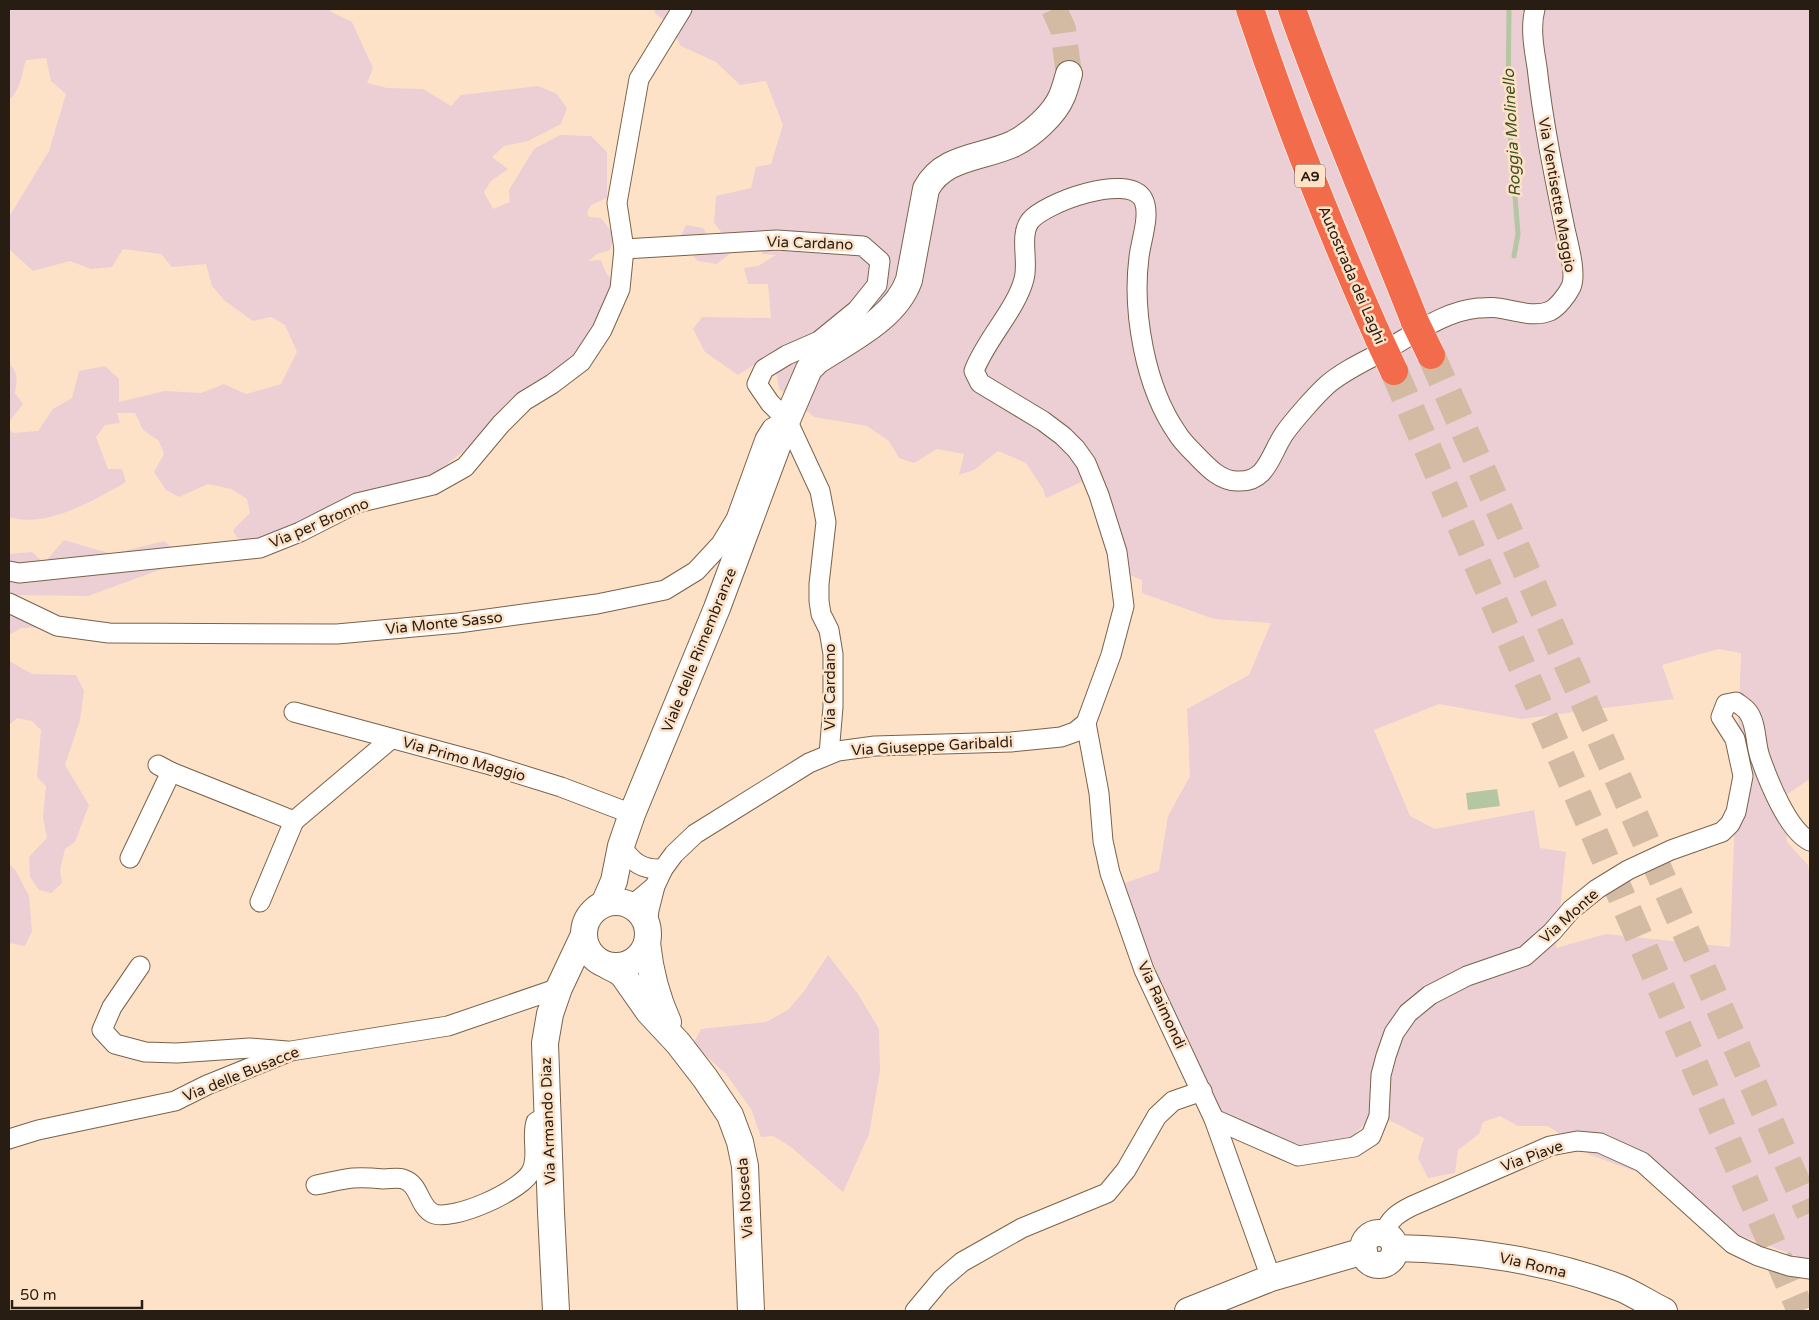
<svg xmlns="http://www.w3.org/2000/svg" width="1819" height="1320" font-family="'Varela Round',sans-serif">
  <style>
    .green { fill: #ebcfd5; fill-rule: evenodd }
    .water { fill: #b5c6a2 }
    .lines { fill: none; stroke-linecap: round; stroke-linejoin: round }
    .stream { stroke: #b5c6a2; stroke-width: 5 }
    .secondary-tunnel { stroke: #d3bba3; stroke-width: 26; stroke-dasharray: 26 13; stroke-linecap: butt }
    .motorway-tunnel { stroke: #d3bba3; stroke-width: 28; stroke-dasharray: 28 14; stroke-linecap: butt }
    .minor-casing { stroke: #7a624a; stroke-width: 21 }
    .secondary-casing { stroke: #7a624a; stroke-width: 28 }
    .motorway-casing { stroke: #fff; stroke-width: 29 }
    .minor { stroke: #fff; stroke-width: 19 }
    .secondary { stroke: #fff; stroke-width: 26 }
    .motorway { stroke: #f26c4b; stroke-width: 28 }
    .motorway-bridge-casing { stroke: #fff; stroke-width: 29; stroke-linecap: butt }
    .motorway-bridge { stroke: #f26c4b; stroke-width: 28 }
    .labels { text-anchor: middle; dominant-baseline: central; stroke-width: 5; stroke-linejoin: round; paint-order: stroke }
    .shield { fill: #fee2c7; stroke: #685849; stroke-width: 1 }
    .shield-label { font-size: 14px; font-weight: bold; fill: #271d13 }
    .street-label { font-size: 15px; fill: #271d13; stroke: #fee2c7 }
    .water-label { font-size: 16px; font-style: italic; fill: #3d541f; stroke: #fee2c7 }
  </style>
  <rect width="100%" height="100%" fill="#fee2c7"/>
  <!-- green -->
  <g class="green">
    <path d="M 9,9 L 335,9 L 329,11 L 352,22 L 373,68 L 367,83 L 387,88 L 423,89 L 451,106 L 461,95 L 538,86 L 557,94 L 567,108 L 561,124 L 528,141 L 504,146 L 492,157 L 508,169 L 491,181 L 484,192 L 493,209 L 510,202 L 509,190 L 534,149 L 560,135 L 591,136 L 607,152 L 607,198 L 591,205 L 587,212 L 589,217 L 601,218 L 614,235 L 610,250 L 597,254 L 588,261 L 601,260 L 606,273 L 616,284 L 600,329 L 548,394 L 485,434 L 423,483 L 300,525 L 290,524 L 261,542 L 237,538 L 233,530 L 250,513 L 247,499 L 231,489 L 208,484 L 179,497 L 166,490 L 154,472 L 164,454 L 159,441 L 143,430 L 135,413 L 117,413 L 120,423 L 105,425 L 96,437 L 108,469 L 122,469 L 126,482 C 95,500 46,529 9,517 L 9,429 L 13,433 L 38,431 L 53,409 L 72,398 L 79,371 L 105,366 L 119,379 L 119,402 L 164,391 L 201,393 L 224,384 L 246,394 L 281,384 L 297,352 L 285,325 L 271,317 L 253,321 L 225,301 L 212,286 L 206,264 L 172,267 L 161,254 L 123,249 L 112,267 L 91,269 L 70,261 L 33,271 L 9,249 L 9,217 L 49,151 L 66,94 L 51,81 L 46,58 L 26,60 C 22,73 20,91 9,100 Z"/>
    <path d="M 654,9 L 1810,9 L 1810,779 L 1786,795 L 1787,842 L 1808,865 L 1810,881 L 1810,1261 L 1736,1234 L 1651,1177 L 1590,1155 L 1548,1126 L 1518,1126 L 1500,1116 L 1483,1122 L 1479,1134 L 1458,1150 L 1455,1173 L 1428,1178 L 1418,1158 L 1424,1138 L 1375,1113 L 1347,1142 L 1291,1147 L 1223,1115 L 1162,1008 L 1122,884 L 1159,871 L 1168,816 L 1190,776 L 1187,709 L 1249,675 L 1271,623 L 1214,619 L 1142,593 L 1142,580 L 1127,574 L 1125,546 L 1084,481 L 1046,498 L 1043,489 L 1026,463 L 998,451 L 974,470 L 959,475 L 964,454 L 937,449 L 914,463 L 899,458 L 889,441 L 867,426 L 814,417 L 779,389 L 773,353 L 738,375 L 705,352 L 693,329 L 702,317 L 771,318 L 768,284 L 748,284 L 744,268 L 758,266 L 776,255 L 762,254 L 765,237 L 758,231 L 717,264 L 698,261 L 678,241 L 686,225 L 703,228 L 710,239 L 722,233 L 714,223 L 716,196 L 751,188 L 756,167 L 771,164 L 783,125 L 766,81 L 740,85 L 716,62 L 681,46 L 668,24 L 655,13 ZM 1718,649 L 1741,653 L 1730,947 L 1606,934 L 1556,948 L 1566,852 L 1540,848 L 1534,810 L 1435,829 L 1410,816 L 1374,730 L 1439,704 L 1522,719 L 1674,699 L 1662,665 Z"/>
    <path d="M 9,364 C 19,372 17,381 15,393 L 23,404 L 9,422 Z"/>
    <path d="M 64,540 L 112,554 L 164,541 L 175,550 L 173,565 L 88,596 L 15,595 L 43,627 L 21,628 L 9,635 L 9,554 L 32,552 L 44,563 Z"/>
    <path d="M 9,661 L 32,674 L 76,675 L 84,691 L 80,720 L 65,765 L 89,805 L 75,842 L 65,849 L 60,870 L 62,883 L 51,893 L 39,890 L 30,877 L 29,857 L 47,838 L 43,817 L 46,786 L 37,777 L 41,730 L 32,721 L 17,718 L 9,725 Z"/>
    <path d="M 9,864 L 16,871 L 29,896 L 32,931 L 25,946 L 9,943 Z"/>
    <path d="M 828,955 L 858,994 L 879,1029 L 880,1071 L 869,1134 L 843,1192 L 791,1147 L 773,1136 L 761,1137 L 751,1109 L 726,1074 L 693,1044 L 701,1029 L 766,1022 L 788,1010 L 805,990 Z"/>
  </g>
  <!-- water -->
  <path class="water" d="M 1497,789 L 1500,806 L 1468,810 L 1466,793 Z"/>
  <g class="lines">
    <!-- stream -->
    <path class="stream" d="M 1509,9 L 1508,108 L 1518,234 L 1514,256"/>
    <!-- secondary-tunnel -->
    <path class="secondary-tunnel" d="M 1054,9 L 1063,29 L 1069,74"/>
    <!-- motorway-tunnel -->
    <g class="motorway-tunnel">
      <path d="M 1431,355 L 1810,1213"/>
      <path d="M 1394,371 L 1801,1311"/>
    </g>
    <defs>
      <g id="minor">
        <path d="M 682,9 L 639,79 L 617,203 L 624,249 L 777,240 L 863,246 L 880,261 L 877,285 L 857,310 L 819,341 L 787,355 L 764,369 L 757,384 L 770,403 L 787,420 L 820,491 L 826,522 L 819,584 L 819,601 L 821,614 L 829,630 L 833,654 L 833,707 L 829,754"/>
        <path d="M 9,571 L 19,573 L 260,548 L 300,532 L 357,503 L 433,485 L 465,467 L 501,424 L 524,401 L 552,384 L 581,362 L 602,330 L 620,289 L 624,249"/>
        <path d="M 9,603 L 57,626 L 109,633 L 337,634 L 458,623 L 597,604 L 665,590 L 696,571 L 721,544 L 736,519 L 765,439 L 772,428 L 786,420"/>
        <path d="M 294,712 L 487,764 L 561,787 L 632,814"/>
        <path d="M 1086,723 L 1099,793 L 1103,841 L 1110,873 L 1144,970 L 1214,1119 L 1271,1278"/>
        <path d="M 158,765 L 171,772 L 294,821 L 391,739"/>
        <path d="M 621,846 C 633,863 642,870 663,869"/>
        <path d="M 130,858 L 171,772"/>
        <path d="M 260,902 L 294,821"/>
        <path d="M 631,906 L 655,886"/>
        <path d="M 647,926 L 649,910 L 655,886 L 663,869 L 674,854 L 695,834 L 809,763 L 838,751 L 875,746 L 1011,742 L 1061,737 L 1075,732 L 1086,723 L 1111,655 L 1124,606 L 1117,552 L 1099,495 L 1086,463 L 1076,449 L 1063,436 L 1043,421 L 980,383 L 974,371 C 986,339 1016,310 1024,279 C 1029,261 1019,236 1030,221 C 1044,203 1128,172 1143,199 C 1151,214 1141,240 1139,257 C 1132,312 1145,387 1177,433 C 1181,440 1188,447 1194,453 C 1206,465 1219,481 1237,481 C 1267,483 1270,455 1284,434 C 1293,421 1316,395 1327,385 C 1343,371 1365,361 1384,351 C 1413,335 1444,311 1478,308 C 1485,308 1492,307 1498,308 C 1514,310 1534,318 1550,311 C 1558,307 1567,295 1571,287 C 1577,274 1568,243 1565,229 C 1554,175 1543,122 1537,67 C 1534,49 1530,27 1535,9"/>
        <path d="M 140,966 L 112,1007 L 102,1030 L 115,1044 L 145,1052 L 177,1053 L 250,1048 L 287,1051"/>
        <path d="M 1214,1119 L 1298,1156 L 1354,1147 L 1371,1136 L 1379,1116 L 1381,1075 L 1386,1056 L 1394,1033 L 1408,1013 L 1430,995 L 1467,976 L 1525,956 L 1552,932 L 1571,910 L 1597,889 L 1628,870 L 1671,850 L 1722,832 L 1730,824 L 1736,812 L 1743,776 L 1735,739 L 1721,717 L 1726,704 L 1736,702 C 1740,705 1745,708 1748,712 C 1757,724 1755,743 1760,757 C 1768,780 1788,831 1810,841"/>
        <path d="M 9,1139 L 38,1130 L 175,1101 L 207,1085 L 291,1051 L 448,1026 L 559,988"/>
        <path d="M 316,1185 C 328,1183 341,1179 353,1178 C 363,1177 374,1178 384,1179 C 390,1179 397,1177 403,1179 C 420,1184 418,1205 432,1213 C 451,1223 524,1190 532,1170 C 539,1155 531,1138 536,1122 L 548,1115"/>
        <path d="M 1384,1234 C 1389,1219 1398,1213 1412,1206 L 1550,1146 L 1577,1141 L 1600,1143 L 1642,1162 L 1733,1244 L 1758,1256 L 1789,1266 L 1810,1269"/>
        <path d="M 915,1311 L 941,1280 L 962,1262 L 1022,1228 L 1107,1193 L 1126,1170 L 1157,1116 L 1173,1101 L 1202,1091"/>
      </g>
      <g id="secondary">
        <circle cx="616" cy="934" r="32"/>
        <path d="M 604,904 L 614,881 L 621,846 L 632,814 L 717,608 L 787,420 L 809,369 L 817,361 C 849,340 896,318 909,280 L 926,189 C 943,156 983,158 1013,144 C 1031,135 1054,115 1062,96 C 1065,89 1067,81 1069,74"/>
        <path d="M 647,943 C 650,971 656,996 668,1022"/>
        <path d="M 608,966 L 618,971 L 623,975 L 649,1012 L 678,1043 L 705,1078 L 730,1115 L 740,1142 L 745,1166 L 751,1311"/>
        <circle cx="1379" cy="1249" r="16"/>
        <path d="M 1395,1248 C 1469,1249 1551,1261 1620,1288 C 1635,1294 1649,1304 1664,1311"/>
        <path d="M 556,1311 L 551,1212 L 545,1043 L 550,1014 L 559,988 L 583,937"/>
        <path d="M 1188,1311 L 1271,1278 L 1364,1251"/>
      </g>
      <g id="motorway">
        <path d="M 1250,9 C 1287,121 1331,231 1379,339"/>
        <path d="M 1292,9 C 1329,115 1374,217 1415,322"/>
      </g>
    </defs>
    <!-- minor casing -->
    <use href="#minor" class="minor-casing"/>
    <!-- secondary casing -->
    <use href="#secondary" class="secondary-casing"/>
    <!-- motorway casing -->
    <use href="#motorway" class="motorway-casing"/>
    <!-- minor -->
    <use href="#minor" class="minor"/>
    <!-- secondary -->
    <use href="#secondary" class="secondary"/>
    <!-- motorway -->
    <use href="#motorway" class="motorway"/>
    <defs>
      <g id="motorway-bridge">
        <path d="M 1415,322 L 1431,355"/>
        <path d="M 1379,339 L 1394,371"/>
      </g>
    </defs>
    <!-- motorway-bridge casing -->
    <use href="#motorway-bridge" class="motorway-bridge-casing"/>
    <!-- motorway-bridge -->
    <use href="#motorway-bridge" class="motorway-bridge"/>
  </g>
  <g class="labels">
    <!-- shield labels -->
    <rect class="shield" x="1295" y="164.5" width="30" height="23" rx="4"/>
    <g class="shield-label">
      <text x="1310" y="176">A9</text>
    </g>
    <!-- street labels -->
    <g class="street-label">
      <text transform="translate(1557 195) rotate(80)">Via Ventisette Maggio</text>
      <text transform="translate(810 243) rotate(2)">Via Cardano</text>
      <text transform="translate(1352 275) rotate(67)">Autostrada dei Laghi</text>
      <text transform="translate(319 523) rotate(-23)">Via per Bronno</text>
      <text transform="translate(444 623) rotate(-6)">Via Monte Sasso</text>
      <text transform="translate(699 650) rotate(-68)">Viale delle Rimembranze</text>
      <text transform="translate(830 687) rotate(-90)">Via Cardano</text>
      <text transform="translate(932 746) rotate(-3)">Via Giuseppe Garibaldi</text>
      <text transform="translate(464 759) rotate(16)">Via Primo Maggio</text>
      <text transform="translate(1569 916) rotate(-42)">Via Monte</text>
      <text transform="translate(1162 1005) rotate(65)">Via Raimondi</text>
      <text transform="translate(241 1074) rotate(-22)">Via delle Busacce</text>
      <text transform="translate(548 1121) rotate(-92)">Via Armando Diaz</text>
      <text transform="translate(1532 1156) rotate(-20)">Via Piave</text>
      <text transform="translate(745 1198) rotate(-94)">Via Noseda</text>
      <text transform="translate(1533 1265) rotate(13)">Via Roma</text>
    </g>
    <!-- water labels -->
    <g class="water-label">
      <text transform="translate(1512 133) rotate(-93)">Roggia Molinello</text>
    </g>
  </g>
  <!-- border -->
  <rect width="1819" height="1320" fill="none" stroke="#271d13" stroke-width="20"/>
  <!-- scale -->
  <path d="M12 1300v8h130v-8" fill="none" stroke="#271d13" stroke-width="2.5"/>
  <text x="20" y="1300" font-size="15" fill="#271d13" stroke="#fee2c7" stroke-width="4" paint-order="stroke">50 m</text>
</svg>
